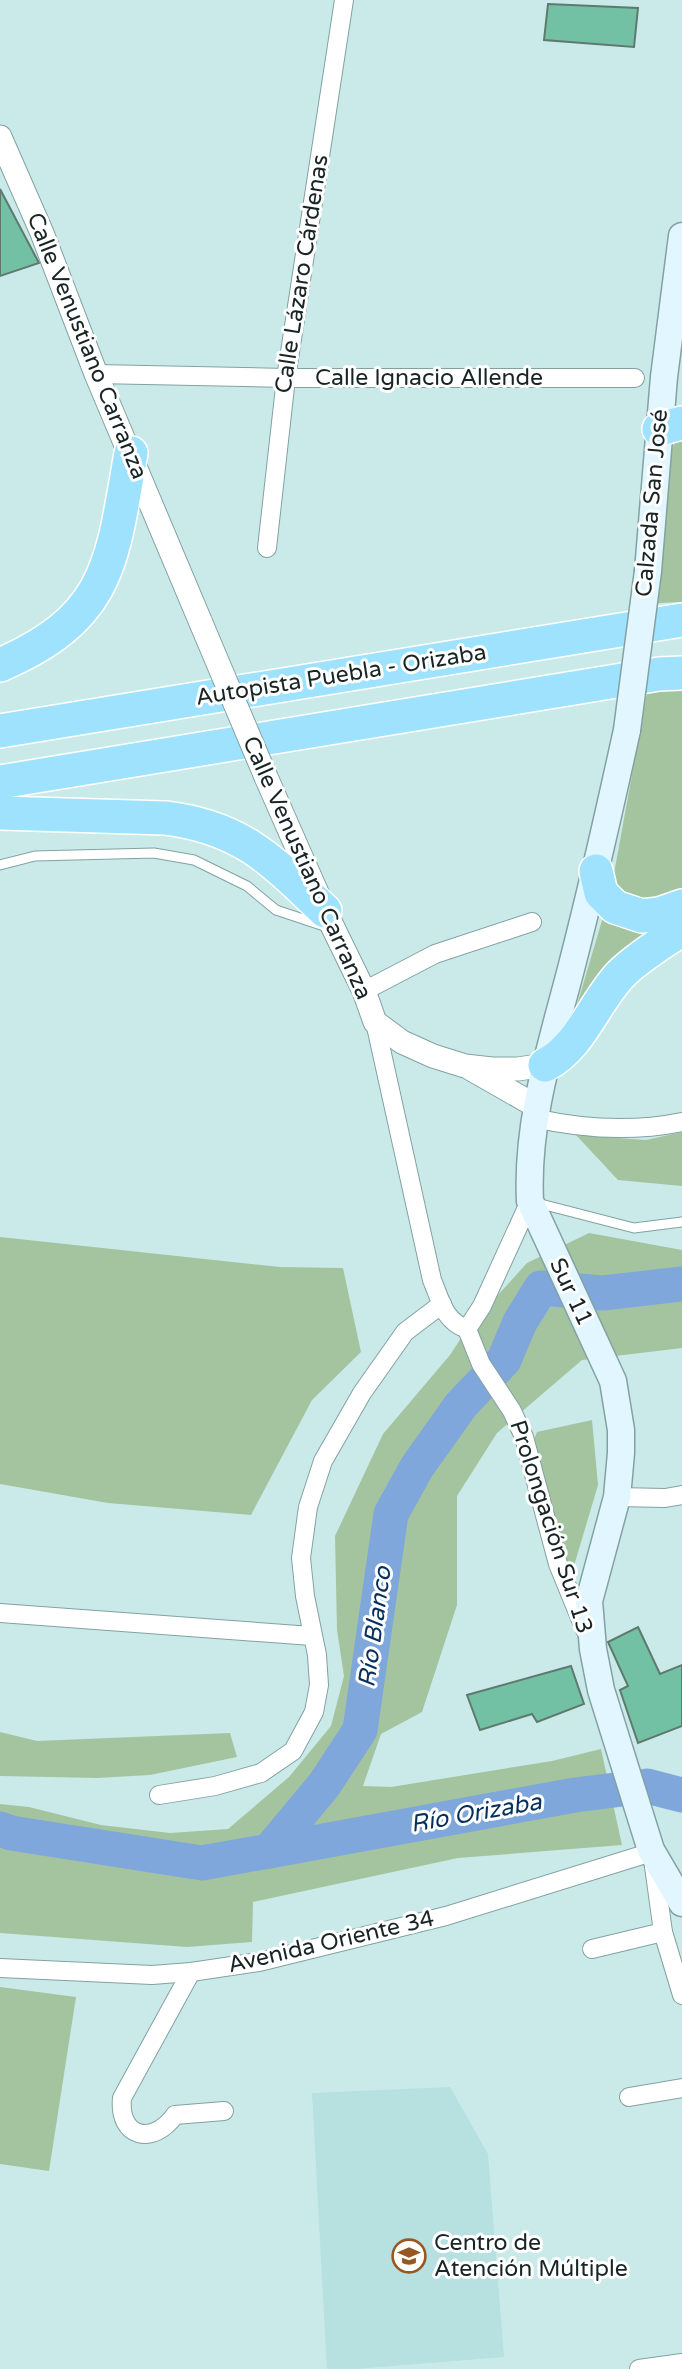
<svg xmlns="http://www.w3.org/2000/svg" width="682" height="2369" font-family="'Varela Round',sans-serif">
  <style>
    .built { fill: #b7e0e1 }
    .green { fill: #a4c49f }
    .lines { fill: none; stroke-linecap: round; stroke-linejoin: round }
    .river { stroke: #7fa7db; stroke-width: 35 }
    .building { fill: #72c1a5; stroke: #60796f; stroke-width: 2 }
    .service-casing { stroke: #83a1a2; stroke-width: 11 }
    .minor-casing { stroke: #83a1a2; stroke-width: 20 }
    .tertiary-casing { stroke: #83a1a2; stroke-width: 25 }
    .secondary-casing { stroke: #83a1a2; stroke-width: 29 }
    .motorway-casing { stroke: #fff; stroke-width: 36 }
    .service { stroke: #fff; stroke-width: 9 }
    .minor { stroke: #fff; stroke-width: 18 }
    .tertiary { stroke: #fff; stroke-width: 23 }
    .secondary { stroke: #e2f6ff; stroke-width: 26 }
    .motorway { stroke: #9fe2fe; stroke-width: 33 }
    .tertiary-bridge-casing { stroke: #83a1a2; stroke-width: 25; stroke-linecap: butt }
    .secondary-bridge-casing { stroke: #83a1a2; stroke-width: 29; stroke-linecap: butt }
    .tertiary-bridge { stroke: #fff; stroke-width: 23 }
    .secondary-bridge { stroke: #e2f6ff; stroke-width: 26 }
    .labels { text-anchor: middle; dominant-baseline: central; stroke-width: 6; stroke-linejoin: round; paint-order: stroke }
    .street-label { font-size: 23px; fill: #192525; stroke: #fff }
    .poi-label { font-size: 23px; fill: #192525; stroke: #fff; text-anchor: start }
    .water-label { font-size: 24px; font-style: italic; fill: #05305e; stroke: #fff }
  </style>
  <rect width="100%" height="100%" fill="#caeaea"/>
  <!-- built -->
  <path class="built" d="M 450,2087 L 488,2154 L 504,2357 L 356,2369 L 327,2369 L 312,2093 Z"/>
  <!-- green -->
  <g class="green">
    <path d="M 682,438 L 682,602 L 658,603 L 670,457 L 675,440 Z"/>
    <path d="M 682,686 L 682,897 L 626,903 L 613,879 L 648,687 Z"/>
    <path d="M 603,917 C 635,936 646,931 679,919 L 569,1032 Z"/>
    <path d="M 682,1132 L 682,1186 L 618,1180 L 576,1135 L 646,1140 Z"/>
    <path d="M 589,1233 L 682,1250 L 682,1348 L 582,1360 L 497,1433 L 457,1496 L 457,1605 L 422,1712 L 381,1734 L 363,1786 L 391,1787 L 552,1761 L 601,1749 L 622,1845 L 458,1858 L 253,1902 L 252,1942 L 187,1947 L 0,1933 L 0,1804 L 29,1807 L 101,1825 L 170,1833 L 228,1829 L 289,1777 L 331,1726 L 344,1676 L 337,1630 L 335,1536 L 383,1434 L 450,1355 L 467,1329 L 527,1263 Z"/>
    <path d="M 0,1237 L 280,1267 L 343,1268 L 361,1352 L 312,1400 L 251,1515 L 108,1503 L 0,1484 Z"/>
    <path d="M 592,1420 L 598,1485 L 571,1576 L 531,1447 L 537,1432 Z"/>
    <path d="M 0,1732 L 37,1741 L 230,1733 L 237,1757 L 150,1775 L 97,1778 L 0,1776 Z"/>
    <path d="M 0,1987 L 76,1997 L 49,2171 L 0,2164 Z"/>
  </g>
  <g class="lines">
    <!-- river -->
    <g class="river">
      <path d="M 0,1829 L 11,1833 L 202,1863 L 269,1851 L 324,1785 L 360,1730 L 391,1514 L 417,1467 L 461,1405 L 504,1360 L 520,1322 L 541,1288 L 603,1293 L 682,1284"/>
      <path d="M 269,1851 L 575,1795 L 647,1786 L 682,1795"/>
    </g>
  </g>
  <!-- building -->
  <g class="building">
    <path d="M 548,4 L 638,8 L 634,47 L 544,40 Z"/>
    <path d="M 0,189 L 39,263 L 0,276 Z"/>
    <path d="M 638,1627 L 660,1674 L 682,1665 L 682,1726 L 638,1743 L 620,1690 L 628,1686 L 608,1642 Z"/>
    <path d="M 571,1666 L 584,1704 L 537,1722 L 532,1714 L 480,1730 L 467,1695 Z"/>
  </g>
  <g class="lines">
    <defs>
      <g id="service">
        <path d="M 0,865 L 35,856 L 154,853 L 194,860 L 247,886 L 276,910 L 324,926"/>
        <path d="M 537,1203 L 634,1228 L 682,1222"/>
      </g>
      <g id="minor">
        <path d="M 96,374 L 286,378 L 635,378"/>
        <path d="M 267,548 L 286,378 L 344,0"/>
        <path d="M 364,991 L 435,954 L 532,922"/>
        <path d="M 375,1022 L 432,1280 C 441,1301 444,1321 467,1329"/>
        <path d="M 534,1118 C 583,1129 633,1132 682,1122"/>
        <path d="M 467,1329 L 481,1364 L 512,1411 L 524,1437 L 558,1564 L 585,1630"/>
        <path d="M 467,1329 L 482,1306 L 530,1201"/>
        <path d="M 617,1497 L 665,1498 L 682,1495"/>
        <path d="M 0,1613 L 312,1636"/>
        <path d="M 159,1795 L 215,1786 L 261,1773 L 293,1751 L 314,1712 L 319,1685 L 317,1655 L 305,1596 L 301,1558 L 308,1507 L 323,1461 L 362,1393 L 405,1332 L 442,1304"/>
        <path d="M 592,1949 L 663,1932"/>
        <path d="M 0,1968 L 152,1975 L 191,1972 L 259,1962 L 446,1916 L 652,1852 L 663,1932 L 682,1995"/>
        <path d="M 191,1972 L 122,2098 C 118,2138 153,2146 175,2115 L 224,2111"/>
        <path d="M 629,2097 L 682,2088"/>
        <path d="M 639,2369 L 682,2363"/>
      </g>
      <g id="tertiary">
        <path d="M 0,137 L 42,233 L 96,374 L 201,623"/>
        <path d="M 266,777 L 325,911 L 364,991 L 375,1022 L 402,1042 L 433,1056 L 465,1066 L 492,1069 L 518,1069 L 545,1065"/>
        <path d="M 471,1069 L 536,1106"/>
      </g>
      <g id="secondary">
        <path d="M 648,571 L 664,377 L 682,236"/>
        <path d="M 627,730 C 610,808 592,887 572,965 C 552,1043 526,1120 530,1201 L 613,1381 L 621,1430 L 621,1453 L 617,1497 L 589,1601 L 593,1649 L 601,1690 L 651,1850 L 682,1903"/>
      </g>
      <g id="motorway">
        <path d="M 659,429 L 682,423"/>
        <path d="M 0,665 C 111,617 112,561 131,453"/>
        <path d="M 0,731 L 682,620"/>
        <path d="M 0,782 L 659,674 L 682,673"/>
        <path d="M 0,813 L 165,818 C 241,827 272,860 325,911"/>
        <path d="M 596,871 L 601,893 L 615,907 L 642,916 L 659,914 L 682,906"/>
        <path d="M 545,1065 C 581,1047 594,1002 621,974 C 638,957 662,943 682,929"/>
      </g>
    </defs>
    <!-- service casing -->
    <use href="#service" class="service-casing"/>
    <!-- minor casing -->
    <use href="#minor" class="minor-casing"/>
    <!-- tertiary casing -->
    <use href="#tertiary" class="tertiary-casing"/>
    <!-- secondary casing -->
    <use href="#secondary" class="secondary-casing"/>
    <!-- motorway casing -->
    <use href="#motorway" class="motorway-casing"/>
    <!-- service -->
    <use href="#service" class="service"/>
    <!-- minor -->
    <use href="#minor" class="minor"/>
    <!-- tertiary -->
    <use href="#tertiary" class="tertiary"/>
    <!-- secondary -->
    <use href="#secondary" class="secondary"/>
    <!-- motorway -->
    <use href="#motorway" class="motorway"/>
    <defs>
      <path id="tertiary-bridge" d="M 201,623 L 266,777"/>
      <path id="secondary-bridge" d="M 627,730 L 648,571"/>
    </defs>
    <!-- tertiary-bridge casing -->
    <use href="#tertiary-bridge" class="tertiary-bridge-casing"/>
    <!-- secondary-bridge casing -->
    <use href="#secondary-bridge" class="secondary-bridge-casing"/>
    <!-- tertiary-bridge -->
    <use href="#tertiary-bridge" class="tertiary-bridge"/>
    <!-- secondary-bridge -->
    <use href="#secondary-bridge" class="secondary-bridge"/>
  </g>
  <!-- icons -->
  <defs>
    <symbol id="school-ring" viewBox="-11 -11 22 22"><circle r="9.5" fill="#fff" stroke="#985722" stroke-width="1.5"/><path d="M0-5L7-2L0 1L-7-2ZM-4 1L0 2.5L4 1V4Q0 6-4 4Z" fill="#985722"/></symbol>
  </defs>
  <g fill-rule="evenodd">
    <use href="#school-ring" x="390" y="2237" width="38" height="38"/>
  </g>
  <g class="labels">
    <!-- street labels -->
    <g class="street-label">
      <text transform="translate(302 274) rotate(-81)">Calle Lázaro Cárdenas</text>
      <text transform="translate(87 346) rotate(68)">Calle Venustiano Carranza</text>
      <text x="429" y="378">Calle Ignacio Allende</text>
      <text transform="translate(652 503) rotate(-85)">Calzada San José</text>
      <text transform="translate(341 675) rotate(-9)">Autopista Puebla - Orizaba</text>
      <text transform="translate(307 868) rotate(66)">Calle Venustiano Carranza</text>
      <text transform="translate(571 1292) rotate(65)">Sur 11</text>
      <text transform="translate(551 1527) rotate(72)">Prolongación Sur 13</text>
      <text transform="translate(331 1942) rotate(-13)">Avenida Oriente 34</text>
    </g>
    <!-- poi labels -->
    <g class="poi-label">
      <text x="434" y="2243">Centro de<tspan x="434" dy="26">Atención Múltiple</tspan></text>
    </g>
    <!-- water labels -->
    <g class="water-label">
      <text transform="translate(375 1627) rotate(-82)">Río Blanco</text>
      <text transform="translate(476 1813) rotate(-10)">Río Orizaba</text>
    </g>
  </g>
</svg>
